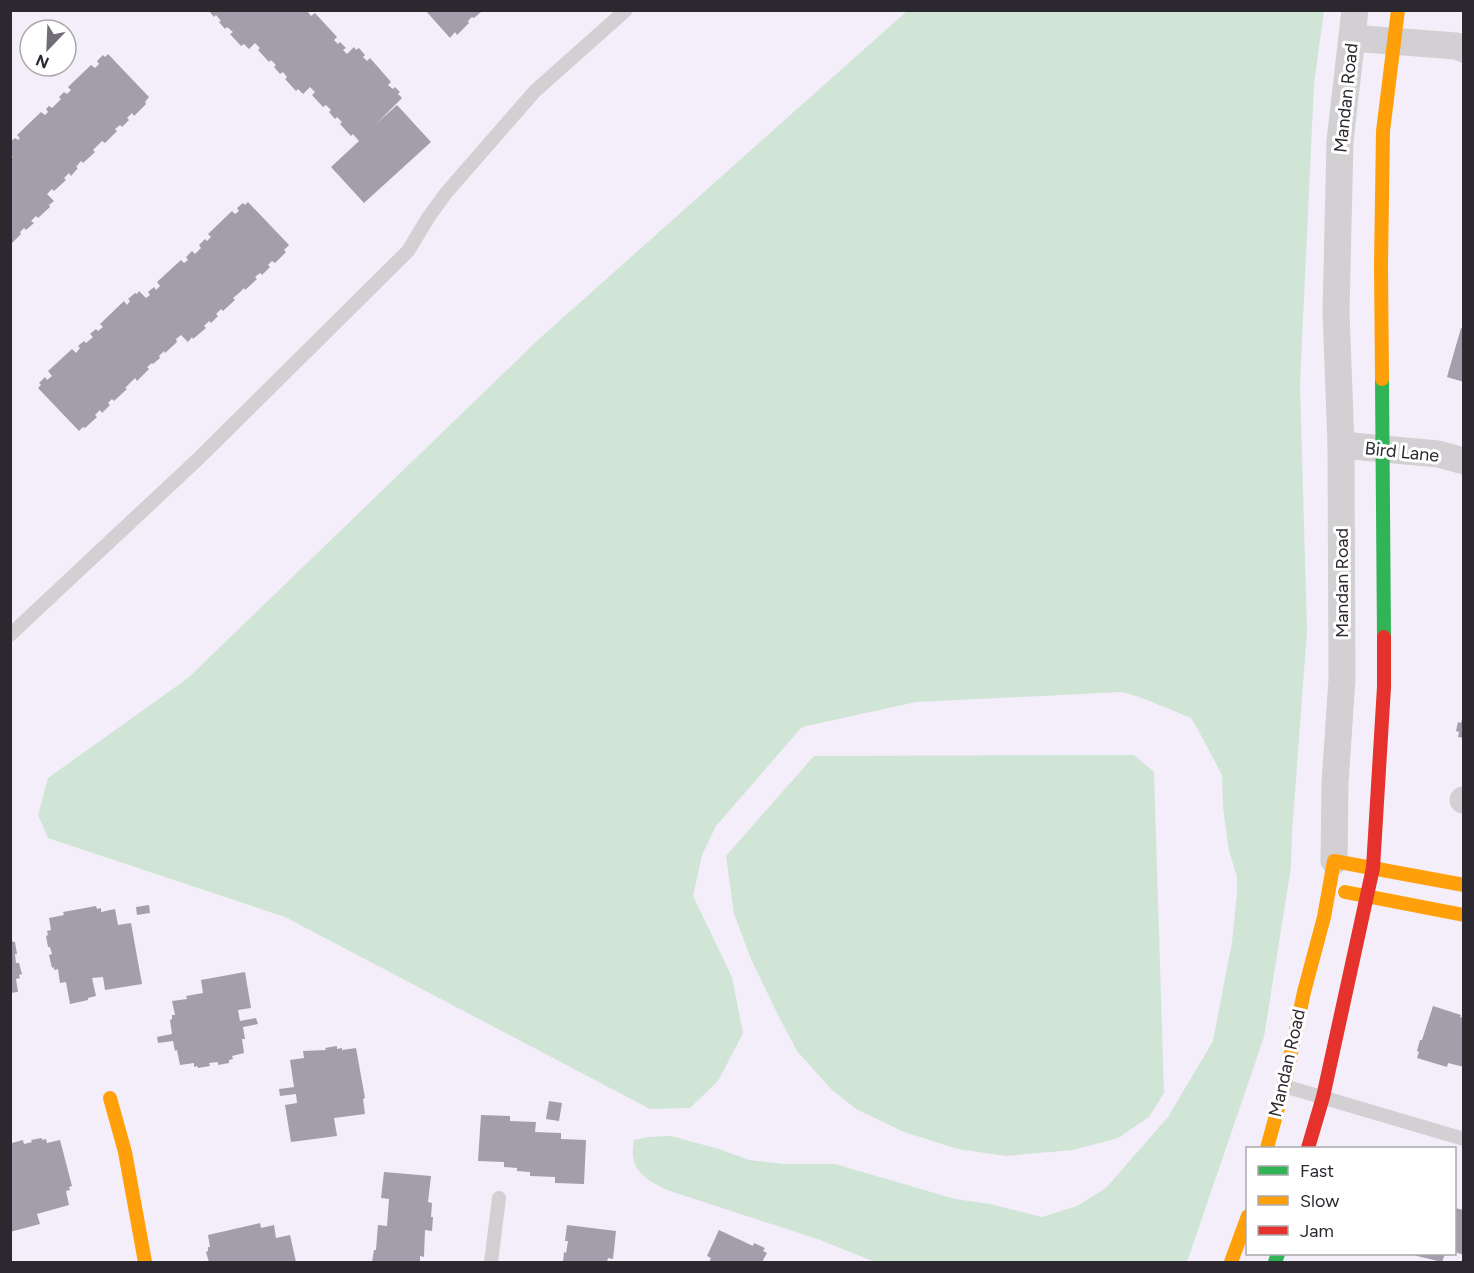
<svg xmlns="http://www.w3.org/2000/svg" width="1474" height="1273" font-family="Figtree,sans-serif">
  <style>
    .green { fill: #d0e5d6 }
    .building { fill: #a49dab }
    .lines { fill: none; stroke-linecap: round; stroke-linejoin: round }
    .lane { stroke: #d2d0d3; stroke-width: 14 }
    .street { stroke: #d2d0d3; stroke-width: 27 }
    .fast { stroke: #30b455; stroke-width: 14 }
    .slow { stroke: #ff9f0a; stroke-width: 14 }
    .jam { stroke: #e5322d; stroke-width: 14 }
    .labels { text-anchor: middle; dominant-baseline: central; stroke-width: 6; stroke-linejoin: round; paint-order: stroke }
    .street-label { font-size: 18px; fill: #2c2830; stroke: #fff }
  </style>
  <rect width="100%" height="100%" fill="#f4eefa"/>
  <!-- green -->
  <g class="green">
    <path d="M 907,11 L 1324,11 L 1314,84 L 1300,384 L 1307,631 L 1292,833 L 1291,867 L 1264,1037 L 1187,1262 L 875,1262 L 820,1240 L 667,1190 C 643,1178 628,1169 634,1140 L 648,1137 L 671,1136 L 719,1149 L 749,1160 L 784,1164 L 835,1164 L 955,1199 L 990,1204 L 1042,1217 L 1077,1206 L 1106,1188 L 1168,1117 L 1213,1041 L 1232,942 L 1237,894 L 1237,877 L 1229,851 L 1223,808 L 1222,775 L 1203,739 L 1191,718 L 1142,698 L 1122,692 L 916,702 L 802,727 L 716,826 L 702,855 L 693,896 L 732,977 L 743,1033 L 718,1081 L 690,1108 L 650,1109 L 285,917 L 48,838 L 38,815 L 48,778 L 188,678 L 539,339 Z"/>
    <path d="M 1134,755 L 1154,772 L 1164,1093 L 1149,1117 L 1118,1138 L 1073,1150 L 1006,1156 L 958,1149 L 904,1132 L 856,1109 L 831,1089 L 797,1051 L 777,1013 L 751,959 L 734,914 L 726,856 L 814,756 Z"/>
  </g>
  <!-- building -->
  <g class="building">
    <path d="M 208,10 L 310,10 L 308,12 L 311,16 L 315,13 L 337,37 L 334,40 L 338,44 L 340,42 L 346,48 L 343,50 L 347,54 L 354,47 L 356,50 L 359,48 L 365,55 L 363,57 L 367,61 L 370,58 L 391,82 L 388,85 L 393,89 L 395,87 L 400,92 L 398,94 L 402,98 L 376,124 L 397,105 L 431,142 L 364,203 L 331,167 L 359,141 L 353,134 L 351,136 L 340,124 L 342,122 L 337,117 L 335,119 L 329,112 L 331,110 L 326,105 L 323,107 L 312,95 L 315,92 L 310,87 L 303,94 L 298,89 L 296,91 L 285,79 L 287,77 L 283,72 L 280,74 L 274,67 L 276,65 L 271,60 L 269,62 L 258,50 L 260,48 L 255,43 L 249,49 L 244,44 L 241,46 L 230,34 L 233,32 L 227,27 L 225,29 L 219,22 L 221,21 L 216,15 L 214,17 Z"/>
    <path d="M 425,10 L 479,10 L 481,12 L 474,18 L 472,17 L 468,21 L 469,23 L 457,35 L 455,32 L 450,38 Z"/>
    <path d="M 108,54 L 149,97 L 145,102 L 146,104 L 134,116 L 132,113 L 127,118 L 129,120 L 122,127 L 120,125 L 115,129 L 117,131 L 105,143 L 102,141 L 93,150 L 95,152 L 83,163 L 81,161 L 76,167 L 78,168 L 71,176 L 69,173 L 64,178 L 66,180 L 54,191 L 52,189 L 47,194 L 54,201 L 49,205 L 50,207 L 38,218 L 36,216 L 31,221 L 34,223 L 26,230 L 24,228 L 20,232 L 21,234 L 10,245 L 10,159 L 13,157 L 10,155 L 10,142 L 15,138 L 18,140 L 20,138 L 17,135 L 41,112 L 45,115 L 48,112 L 46,109 L 49,106 L 52,108 L 61,99 L 59,97 L 64,92 L 67,94 L 71,90 L 68,87 L 91,65 L 95,68 L 99,64 L 97,61 L 103,55 L 105,57 Z"/>
    <path d="M 248,202 L 289,245 L 284,250 L 286,252 L 275,263 L 272,261 L 268,265 L 270,267 L 262,275 L 260,273 L 255,277 L 257,279 L 245,290 L 244,288 L 239,293 L 233,298 L 235,300 L 223,311 L 221,309 L 216,314 L 218,316 L 211,323 L 209,321 L 204,326 L 206,328 L 193,339 L 192,337 L 188,342 L 181,335 L 176,339 L 177,342 L 165,353 L 164,351 L 159,356 L 160,358 L 153,364 L 152,363 L 147,367 L 149,369 L 137,381 L 135,378 L 125,388 L 127,389 L 114,401 L 112,399 L 108,403 L 110,405 L 102,413 L 100,410 L 95,415 L 97,417 L 85,428 L 83,427 L 79,431 L 38,388 L 41,385 L 39,383 L 45,377 L 47,380 L 52,376 L 48,371 L 72,349 L 76,353 L 80,348 L 78,346 L 84,341 L 86,343 L 93,337 L 90,334 L 96,329 L 98,331 L 103,327 L 100,324 L 124,301 L 127,305 L 130,301 L 128,299 L 135,293 L 137,294 L 139,291 L 146,298 L 150,295 L 148,292 L 154,287 L 156,290 L 160,286 L 157,282 L 181,260 L 184,263 L 188,260 L 186,257 L 192,251 L 195,254 L 201,248 L 199,245 L 205,239 L 207,241 L 211,237 L 208,234 L 232,211 L 235,214 L 239,211 L 237,208 L 243,203 L 245,205 Z"/>
    <path d="M 1461,328 L 1464,329 L 1464,382 L 1447,377 Z"/>
    <path d="M 1463,715 L 1464,716 L 1464,738 L 1458,737 L 1459,732 L 1456,731 L 1458,722 L 1461,723 Z"/>
    <path d="M 149,905 L 150,913 L 137,915 L 136,907 Z"/>
    <path d="M 96,906 L 97,909 L 101,908 L 101,912 L 115,909 L 118,925 L 131,923 L 142,984 L 105,990 L 103,977 L 92,978 L 96,996 L 88,998 L 88,1000 L 70,1004 L 66,982 L 60,983 L 58,969 L 54,970 L 54,967 L 52,968 L 49,955 L 52,954 L 50,947 L 48,947 L 46,936 L 48,935 L 47,931 L 51,930 L 49,918 L 64,915 L 63,912 Z"/>
    <path d="M 10,936 L 13,942 L 15,942 L 17,954 L 15,954 L 16,963 L 19,963 L 22,974 L 19,975 L 20,978 L 16,979 L 18,992 L 10,993 Z"/>
    <path d="M 245,972 L 251,1008 L 238,1010 L 240,1021 L 256,1018 L 258,1024 L 243,1027 L 245,1039 L 242,1039 L 244,1053 L 232,1056 L 233,1059 L 229,1060 L 229,1063 L 218,1065 L 218,1062 L 209,1063 L 210,1066 L 198,1068 L 197,1066 L 194,1067 L 194,1063 L 180,1065 L 177,1050 L 175,1051 L 173,1041 L 158,1043 L 157,1037 L 172,1034 L 170,1020 L 172,1019 L 172,1015 L 175,1015 L 172,1001 L 187,999 L 186,996 L 203,993 L 201,980 Z"/>
    <path d="M 1433,1006 L 1461,1015 L 1460,1017 L 1464,1018 L 1464,1067 L 1448,1063 L 1447,1067 L 1417,1058 L 1419,1052 L 1417,1051 L 1420,1040 L 1422,1040 Z"/>
    <path d="M 337,1046 L 337,1049 L 342,1048 L 342,1050 L 356,1048 L 365,1098 L 363,1099 L 365,1114 L 334,1118 L 337,1136 L 291,1142 L 285,1105 L 297,1103 L 296,1094 L 280,1096 L 279,1089 L 294,1087 L 290,1060 L 304,1058 L 303,1051 L 326,1050 L 325,1048 Z"/>
    <path d="M 549,1101 L 562,1103 L 559,1121 L 546,1119 Z"/>
    <path d="M 481,1115 L 510,1116 L 510,1121 L 536,1122 L 535,1132 L 561,1133 L 561,1139 L 586,1140 L 584,1184 L 555,1183 L 555,1177 L 530,1176 L 530,1172 L 517,1171 L 517,1168 L 504,1167 L 504,1162 L 478,1161 Z"/>
    <path d="M 42,1138 L 42,1140 L 46,1139 L 47,1143 L 60,1140 L 72,1186 L 69,1187 L 70,1190 L 66,1191 L 69,1205 L 37,1214 L 40,1224 L 10,1232 L 10,1146 L 12,1146 L 12,1143 L 23,1140 L 24,1144 L 32,1142 L 31,1140 Z"/>
    <path d="M 384,1172 L 431,1176 L 428,1202 L 432,1203 L 431,1217 L 433,1217 L 432,1231 L 425,1230 L 424,1257 L 420,1256 L 420,1262 L 372,1262 L 374,1250 L 376,1250 L 378,1225 L 387,1226 L 389,1199 L 381,1198 Z"/>
    <path d="M 1455,1208 L 1464,1210 L 1464,1255 L 1455,1252 Z"/>
    <path d="M 260,1223 L 261,1228 L 274,1225 L 276,1238 L 290,1235 L 296,1262 L 209,1262 L 206,1252 L 208,1251 L 208,1247 L 210,1247 L 208,1235 Z"/>
    <path d="M 567,1225 L 616,1231 L 613,1259 L 608,1258 L 607,1262 L 563,1262 L 564,1252 L 566,1253 L 568,1241 L 565,1241 Z"/>
    <path d="M 719,1230 L 753,1246 L 754,1243 L 765,1248 L 763,1251 L 767,1253 L 762,1262 L 709,1262 L 711,1258 L 707,1256 Z"/>
    <path d="M 1409,1254 L 1445,1254 L 1442,1262 Z"/>
  </g>
  <g class="lines">
    <!-- lane -->
    <g class="lane">
      <path d="M 10,635 L 198,459 L 408,251 L 428,218 L 446,193 L 535,91 L 626,10"/>
      <path d="M 1284,1086 L 1464,1139"/>
      <path d="M 491,1262 L 499,1198"/>
    </g>
    <!-- street -->
    <g class="street">
      <path d="M 1352,38 L 1456,46 L 1464,49"/>
      <path d="M 1341,445 L 1438,454 L 1464,461"/>
      <path d="M 1463,800 L 1464,800"/>
      <path d="M 1334,861 L 1335,783 L 1342,679 L 1341,445 L 1336,312 L 1338,227 L 1340,141 L 1355,10"/>
    </g>
    <!-- fast -->
    <g class="fast">
      <path d="M 1382,379 L 1384,637"/>
      <path d="M 1275,1262 L 1278,1254"/>
    </g>
    <!-- slow -->
    <g class="slow">
      <path d="M 1382,379 L 1381,265 L 1383,131 L 1398,10"/>
      <path d="M 1345,892 L 1464,915"/>
      <path d="M 110,1098 L 125,1152 L 145,1262"/>
      <path d="M 1267,1148 L 1284,1086 L 1304,992 L 1324,917 L 1334,861 L 1464,885"/>
      <path d="M 1231,1262 L 1248,1216"/>
    </g>
    <!-- jam -->
    <path class="jam" d="M 1308,1148 L 1323,1097 L 1373,868 L 1384,687 L 1384,637"/>
  </g>
  <g class="labels">
    <!-- street labels -->
    <g class="street-label">
      <text transform="translate(1346 98) rotate(-84)">Mandan Road</text>
      <text transform="translate(1402 452) rotate(6)">Bird Lane</text>
      <text transform="translate(1342 583) rotate(-90)">Mandan Road</text>
      <text transform="translate(1287 1063) rotate(-77)">Mandan Road</text>
    </g>
  </g>
  <!-- border -->
  <rect width="1474" height="1273" fill="none" stroke="#2c2830" stroke-width="24"/>
  <!-- legend -->
  <rect x="1246" y="1147" width="210" height="108" fill="#ffffff" stroke="#aba9ac" stroke-width="1.5"/>
  <rect x="1258" y="1166" width="30" height="9" fill="#30b455" stroke="#aba9ac" stroke-width="1.5"/>
  <text x="1300" y="1177" font-size="18" fill="#2c2830">Fast</text>
  <rect x="1258" y="1196" width="30" height="9" fill="#ff9f0a" stroke="#aba9ac" stroke-width="1.5"/>
  <text x="1300" y="1207" font-size="18" fill="#2c2830">Slow</text>
  <rect x="1258" y="1226" width="30" height="9" fill="#e5322d" stroke="#aba9ac" stroke-width="1.5"/>
  <text x="1300" y="1237" font-size="18" fill="#2c2830">Jam</text>
  <!-- north arrow -->
  <g transform="translate(48 48) rotate(203)"><circle r="28" fill="#ffffff" stroke="#aba9ac" stroke-width="1.5"/>
  <path d="M0-4.5L10 22L0 15L-10 22Z" fill="#726d77"/>
  <text y="-9" font-size="16" font-weight="bold" text-anchor="middle" fill="#2c2830">N</text>
  </g>
</svg>
